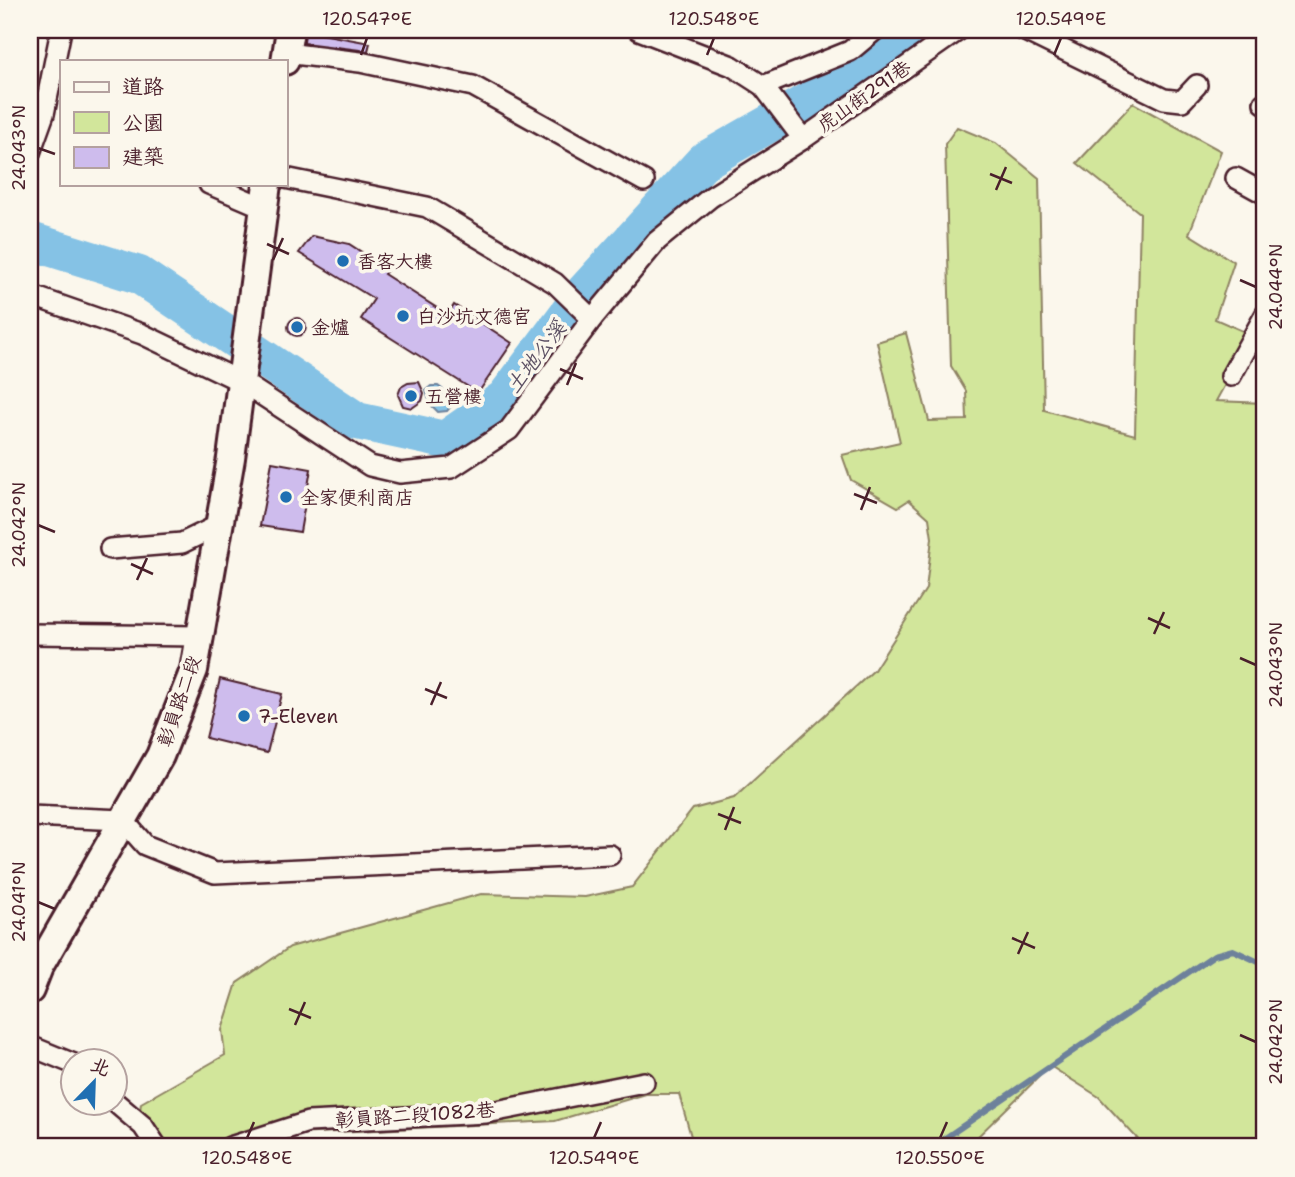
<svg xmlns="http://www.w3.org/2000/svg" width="1295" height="1177" font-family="'Shantell Sans','LXGW WenKai TC',sans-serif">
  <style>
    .green { fill: #d2e69b; stroke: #8e8263; stroke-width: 2 }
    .water { fill: #85c2e5; stroke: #6d819b; stroke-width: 2 }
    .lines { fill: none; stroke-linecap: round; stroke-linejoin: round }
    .stream { stroke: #6d819b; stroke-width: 6 }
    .river { stroke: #85c2e5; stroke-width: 38 }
    .building { fill: #cebced; stroke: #4a1f2b; stroke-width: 2 }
    .minor-casing { stroke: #4a1f2b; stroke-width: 24 }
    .major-casing { stroke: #4a1f2b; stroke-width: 32 }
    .minor { stroke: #fbf7ec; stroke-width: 19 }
    .major { stroke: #fbf7ec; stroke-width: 26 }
    .ticks { fill: none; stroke: #4a1f2b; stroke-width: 2.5 }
    .poi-dot { fill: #1f6fb2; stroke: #fbf7ec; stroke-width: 2.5 }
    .labels { text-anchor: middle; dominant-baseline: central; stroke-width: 7; stroke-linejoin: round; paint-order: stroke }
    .street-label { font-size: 19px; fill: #4a1f2b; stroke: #fbf7ec }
    .poi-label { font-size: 19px; fill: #4a1f2b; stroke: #fbf7ec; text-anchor: start }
    .water-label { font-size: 21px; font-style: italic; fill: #5c5063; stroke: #fbf7ec }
    .neatline { fill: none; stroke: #4a1f2b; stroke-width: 2.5 }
    .ticks-label { font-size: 18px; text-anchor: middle; fill: #4a1f2b }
  </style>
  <rect width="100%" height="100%" fill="#fbf7ec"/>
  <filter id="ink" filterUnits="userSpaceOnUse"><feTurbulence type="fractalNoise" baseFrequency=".0143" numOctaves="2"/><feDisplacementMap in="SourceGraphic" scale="14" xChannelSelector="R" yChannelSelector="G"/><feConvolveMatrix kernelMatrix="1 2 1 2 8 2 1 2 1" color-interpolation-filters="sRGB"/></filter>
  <g filter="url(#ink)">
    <!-- green -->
    <path class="green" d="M 1133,103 L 1221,151 L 1189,234 L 1234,262 L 1215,319 L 1252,335 L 1216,401 L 1265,403 L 1265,1141 L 1262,1147 L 1145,1147 L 1099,1097 L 1050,1066 L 967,1147 L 694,1147 L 679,1094 L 646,1094 L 555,1121 L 296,1134 L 258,1147 L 150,1147 L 138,1126 L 141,1103 L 225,1055 L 222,1030 L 237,983 L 290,947 L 481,894 L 585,897 L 632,887 L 693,809 L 734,798 L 874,670 L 926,589 L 932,538 L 929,518 L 909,500 L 898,507 L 851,480 L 842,455 L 900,442 L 877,342 L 906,333 L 929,421 L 967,420 L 966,391 L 951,366 L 945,144 L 957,127 L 996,143 L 1039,178 L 1044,410 L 1135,435 L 1140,213 L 1077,163 Z"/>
    <!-- water -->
    <path class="water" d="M 431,386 L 438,386 L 449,394 L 452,405 L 447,411 L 438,412 L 430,404 L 426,390 Z"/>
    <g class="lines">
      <!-- stream -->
      <path class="stream" d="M 932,1147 L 1214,955 L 1233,950 L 1265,965"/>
      <!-- river -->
      <path class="river" d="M 30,241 L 139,275 L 357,421 L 445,440 L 505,398 L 586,290 L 704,161 L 875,63 L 915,30"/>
    </g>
    <!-- building -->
    <g class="building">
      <path d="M 305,31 L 370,43 L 368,51 L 304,43 Z"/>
      <path d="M 312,236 L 349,244 L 388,269 L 384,274 L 448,315 L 454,305 L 512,343 L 478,393 L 361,319 L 374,299 L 299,253 Z"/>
      <circle cx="297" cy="327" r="9"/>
      <path d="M 419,382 L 424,393 L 422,401 L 412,408 L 403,406 L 398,395 L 401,387 L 408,383 Z"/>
      <path d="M 272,462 L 311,469 L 300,532 L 260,526 Z"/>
      <path d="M 220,679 L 282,694 L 267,753 L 206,738 Z"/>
    </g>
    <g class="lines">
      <defs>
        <g id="minor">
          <path d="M 639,30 L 732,66 L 763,86"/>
          <path d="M 1023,30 L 1164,99 L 1182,101 L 1197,85"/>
          <path d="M 286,53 L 360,62 L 473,86 L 644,181"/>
          <path d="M 1264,103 L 1265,103"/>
          <path d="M 803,139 L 763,86 L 850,51 L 875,30"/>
          <path d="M 30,153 L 44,114 L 61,30"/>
          <path d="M 285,178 L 427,207 L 555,283 L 592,319"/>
          <path d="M 1236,178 L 1265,194"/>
          <path d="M 209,184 L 265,208"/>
          <path d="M 30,295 L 142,334 L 242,382 L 370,466 L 400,473 L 451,468 L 509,430 L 592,319 L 657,241 L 711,197 L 803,139 L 959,30"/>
          <path d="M 1231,376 L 1265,315"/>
          <path d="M 110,549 L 182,543 L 219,525"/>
          <path d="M 30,634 L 200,636"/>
          <path d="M 30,816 L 123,820 L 145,845 L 215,873 L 610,855"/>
          <path d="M 30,1046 L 74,1064"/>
          <path d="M 116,1103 L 143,1126 L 157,1147"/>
          <path d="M 230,1147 L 308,1122 L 486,1113 L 644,1082"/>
        </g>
        <g id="major">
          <path d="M 285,61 L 290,30"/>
          <path d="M 30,990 L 39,967 L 160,756 L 194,670 L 231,458 L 267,184"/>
        </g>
      </defs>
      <!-- minor casing -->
      <use href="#minor" class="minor-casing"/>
      <!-- major casing -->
      <use href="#major" class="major-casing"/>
      <!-- minor -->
      <use href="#minor" class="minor"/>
      <!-- major -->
      <use href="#major" class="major"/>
    </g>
  </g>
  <!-- ticks -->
  <path class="ticks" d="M 361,55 L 367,38M 707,55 L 714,38M 1054,55 L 1061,38M 38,148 L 55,154M 990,174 L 1012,183M 996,190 L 1006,167M 267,244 L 289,254M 273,260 L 283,238M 1240,280 L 1256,287M 560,369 L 583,379M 567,385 L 576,363M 854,494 L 877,503M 861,510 L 870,487M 38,525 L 55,532M 131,564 L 153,574M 137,580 L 147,558M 1148,618 L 1170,628M 1154,634 L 1164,612M 1240,658 L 1256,665M 425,689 L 447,698M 431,705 L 441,682M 718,814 L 741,823M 725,830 L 734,807M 38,902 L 55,909M 1012,938 L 1035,948M 1018,954 L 1028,932M 289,1009 L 311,1018M 295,1025 L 305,1002M 1240,1035 L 1256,1042M 247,1138 L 254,1122M 594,1138 L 601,1122M 940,1138 L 947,1122"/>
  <!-- markers -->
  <g class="poi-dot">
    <circle cx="343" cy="261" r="7"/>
    <circle cx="403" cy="316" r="7"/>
    <circle cx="297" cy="327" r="7"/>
    <circle cx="411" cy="396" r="7"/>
    <circle cx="286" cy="497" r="7"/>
    <circle cx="244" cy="716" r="7"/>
  </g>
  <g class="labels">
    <!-- street labels -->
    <g class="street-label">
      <text transform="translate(864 96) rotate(-35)">虎山街291巷</text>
      <text transform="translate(179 701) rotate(-71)">彰員路二段</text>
      <text transform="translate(415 1115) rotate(-4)">彰員路二段1082巷</text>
    </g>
    <!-- poi labels -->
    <g class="poi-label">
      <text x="357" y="261">香客大樓</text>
      <text x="417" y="316">白沙坑文德宮</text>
      <text x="311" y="327">金爐</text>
      <text x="425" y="396">五營樓</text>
      <text x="300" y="497">全家便利商店</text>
      <text x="258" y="716">7-Eleven</text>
    </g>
    <!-- water labels -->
    <g class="water-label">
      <text transform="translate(536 357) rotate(-53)">土地公溪</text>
    </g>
  </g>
  <!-- margin -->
  <rect width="1295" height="1177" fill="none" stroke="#fbf7ec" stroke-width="77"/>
  <!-- legend -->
  <rect x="60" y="60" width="228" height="126" fill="#fbf7ec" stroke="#b4a19f" stroke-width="2"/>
  <rect x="74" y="82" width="35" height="10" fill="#fbf7ec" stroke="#b4a19f" stroke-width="2"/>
  <text x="122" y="94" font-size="21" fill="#4a1f2b">道路</text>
  <rect x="74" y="112" width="35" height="21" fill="#d2e69b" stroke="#b4a19f" stroke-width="2"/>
  <text x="122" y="130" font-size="21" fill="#4a1f2b">公園</text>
  <rect x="74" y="147" width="35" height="21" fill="#cebced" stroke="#b4a19f" stroke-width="2"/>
  <text x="122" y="164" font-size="21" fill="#4a1f2b">建築</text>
  <!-- north arrow -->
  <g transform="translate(94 1082) rotate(23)"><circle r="33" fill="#fbf7ec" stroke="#b4a19f" stroke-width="2"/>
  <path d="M0-5L12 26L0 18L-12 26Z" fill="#1f6fb2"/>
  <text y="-10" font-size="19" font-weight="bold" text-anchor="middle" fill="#4a1f2b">北</text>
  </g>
  <rect x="38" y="38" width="1218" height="1100" class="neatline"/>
  <g class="ticks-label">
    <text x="367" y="25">120.547°E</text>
    <text x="714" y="25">120.548°E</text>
    <text x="1061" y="25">120.549°E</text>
    <text transform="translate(19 148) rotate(-90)" y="6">24.043°N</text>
    <text transform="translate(1276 287) rotate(-90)" y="6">24.044°N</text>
    <text transform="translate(19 525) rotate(-90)" y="6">24.042°N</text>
    <text transform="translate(1276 665) rotate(-90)" y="6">24.043°N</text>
    <text transform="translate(19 902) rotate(-90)" y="6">24.041°N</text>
    <text transform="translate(1276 1042) rotate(-90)" y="6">24.042°N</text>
    <text x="247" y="1164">120.548°E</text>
    <text x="594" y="1164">120.549°E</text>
    <text x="940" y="1164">120.550°E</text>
  </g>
</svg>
